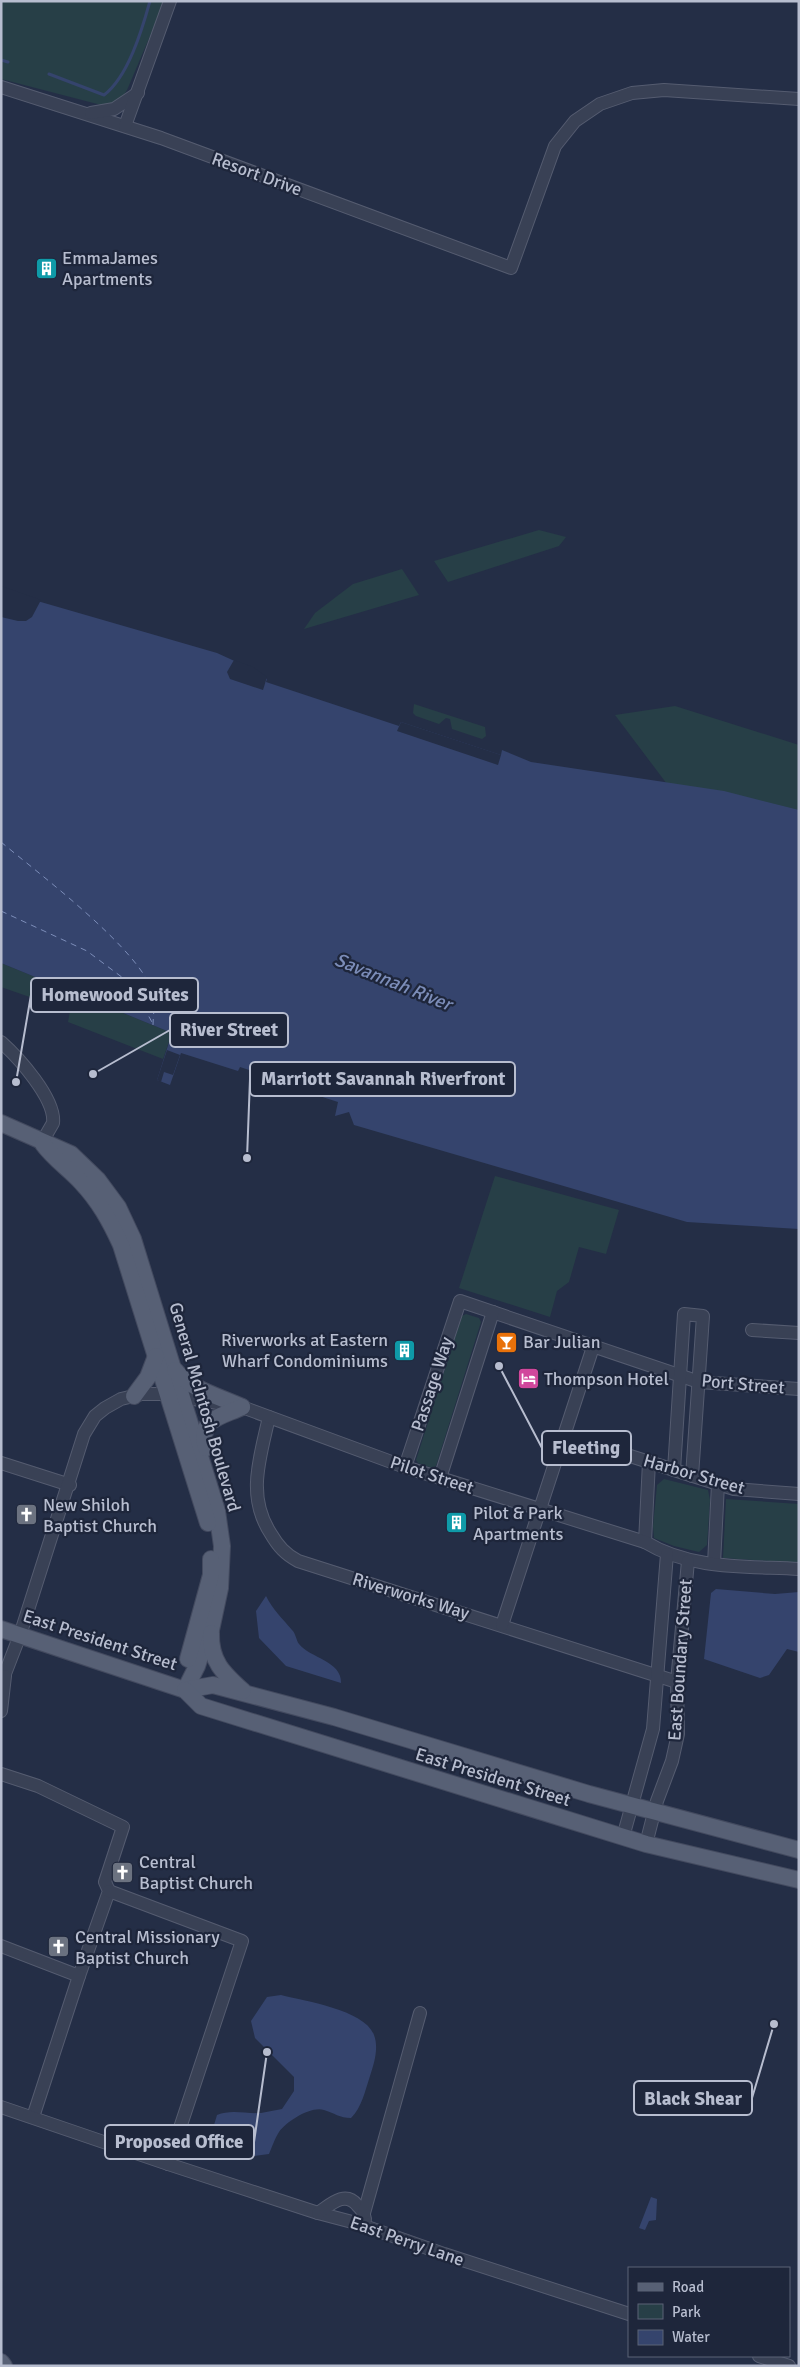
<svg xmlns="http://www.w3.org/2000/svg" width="800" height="2367" font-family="Signika,sans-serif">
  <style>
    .green { fill: #273f47 }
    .water { fill: #35446d }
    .pier { fill: #242e46 }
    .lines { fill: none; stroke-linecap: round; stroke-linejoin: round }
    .stream { stroke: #35446d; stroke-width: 3 }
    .ferry { stroke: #7c8db9; stroke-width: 1; stroke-dasharray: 6 5; stroke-linecap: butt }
    .minor-casing { stroke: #555c70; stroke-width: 14 }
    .major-casing { stroke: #434a5f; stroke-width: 18 }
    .minor { stroke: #394155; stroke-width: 12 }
    .major { stroke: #576075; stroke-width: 16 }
    .labels { text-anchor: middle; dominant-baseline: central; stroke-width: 4.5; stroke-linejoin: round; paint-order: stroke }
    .street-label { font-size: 18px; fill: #b7bdcf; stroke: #1e263b }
    .poi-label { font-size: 18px; fill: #b7bdcf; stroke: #1e263b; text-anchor: start }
    .water-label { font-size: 19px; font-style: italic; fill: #7c8db9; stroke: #1e263b }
    .leader { fill: none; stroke: #b7bdcf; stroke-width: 2 }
    .callout-dot { fill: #b7bdcf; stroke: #1e263b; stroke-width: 2 }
    .callout { fill: #1e263b; stroke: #b7bdcf; stroke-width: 2 }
    .callout-label { font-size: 19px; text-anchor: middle; font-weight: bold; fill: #b7bdcf }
  </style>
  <rect width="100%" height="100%" fill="#242e46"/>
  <!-- green -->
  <g class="green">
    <path d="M 1,1 L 165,1 L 127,90 L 122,98 L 105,106 L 1,79 Z"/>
    <path d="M 539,530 L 566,537 L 559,546 L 448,582 L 434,561 Z"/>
    <path d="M 402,569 L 419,595 L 304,629 L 315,613 L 353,584 Z"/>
    <path d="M 414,704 L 485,727 L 486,736 L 482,739 L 452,729 L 450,719 L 446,718 L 439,724 L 416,716 L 413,713 Z"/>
    <path d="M 675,706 L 799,745 L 799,814 L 673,792 L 615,715 Z"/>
    <path d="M 1,963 L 172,1033 L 163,1059 L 68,1022 L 70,1011 L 1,987 Z"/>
    <path d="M 495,1176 L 619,1210 L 606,1254 L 579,1247 L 569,1282 L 557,1291 L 550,1317 L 459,1288 Z"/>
    <path d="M 466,1314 L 479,1318 L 481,1322 L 436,1466 L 432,1468 L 418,1463 L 416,1460 L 462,1316 Z"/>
    <path d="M 664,1479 L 708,1490 L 710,1500 L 707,1545 L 699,1552 L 674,1546 L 654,1538 L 653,1526 L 657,1485 Z"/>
    <path d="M 726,1499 L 799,1504 L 799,1563 L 723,1558 Z"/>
  </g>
  <!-- water -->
  <g class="water">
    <path d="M 1,588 L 27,598 L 217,653 L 252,669 L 267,679 L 266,682 L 399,726 L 401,722 L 501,755 L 502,750 L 531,762 L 724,791 L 799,810 L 799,1229 L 687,1222 L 354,1125 L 349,1112 L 335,1116 L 338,1102 L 285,1085 L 286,1082 L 240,1067 L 238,1071 L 181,1053 L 170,1085 L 157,1080 L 172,1033 L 1,963 Z"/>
    <path d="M 716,1589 L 775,1594 L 799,1592 L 799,1652 L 787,1649 L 769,1675 L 760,1678 L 704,1659 L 711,1593 Z"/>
    <path d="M 266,1596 C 273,1610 282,1618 292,1630 C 296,1634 296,1640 299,1644 C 310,1658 342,1661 341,1683 L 286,1666 L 259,1638 L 256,1611 Z"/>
    <path d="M 281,1995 C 305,2001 365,2010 374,2035 C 379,2048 374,2064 370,2076 C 365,2091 362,2107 351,2118 C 340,2118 334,2113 324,2110 C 311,2106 287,2121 279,2132 C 275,2138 272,2147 269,2154 L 253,2156 L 216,2142 L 214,2125 L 217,2115 C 231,2109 246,2114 261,2113 C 268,2112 275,2110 282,2109 L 294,2091 L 294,2077 L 255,2038 L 251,2021 L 267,1997 Z"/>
    <path d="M 651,2197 L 657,2199 L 656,2220 L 649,2221 L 645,2230 L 639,2228 Z"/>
  </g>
  <!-- pier -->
  <g class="pier">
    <path d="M 1,586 L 41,600 L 32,617 L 26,621 L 18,621 L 1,617 Z"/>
    <path d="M 234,660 L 253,667 L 267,677 L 263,690 L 230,679 L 227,672 Z"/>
    <path d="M 401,722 L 501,755 L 498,765 L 397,731 Z"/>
    <path d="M 167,1050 L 180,1055 L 173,1075 L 164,1072 L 161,1082 L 157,1080 Z"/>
  </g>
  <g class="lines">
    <!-- stream -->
    <g class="stream">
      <path d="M 1,60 L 8,62"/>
      <path d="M 49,74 L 104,95 C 128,77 142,30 150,1"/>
    </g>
    <!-- ferry -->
    <g class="ferry">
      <path d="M 1,842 C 38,873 139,949 152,991 C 156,1001 153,1015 153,1025"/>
      <path d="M 1,911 L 87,951 L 131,984 L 153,1024"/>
    </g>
    <defs>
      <g id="minor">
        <path d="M 1,87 L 161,138 L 511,268 L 555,146 L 575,121 L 600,104 L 632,93 L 664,90 L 799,99"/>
        <path d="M 91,113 L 114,109 L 138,93"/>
        <path d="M 125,126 L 170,1"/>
        <path d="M 1,1042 C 18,1057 56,1099 53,1123 L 42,1142"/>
        <path d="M 752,1330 L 799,1333"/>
        <path d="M 269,1417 C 260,1458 246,1496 271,1534 C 278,1546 285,1554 298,1561 L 677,1682"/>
        <path d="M 564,1435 L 734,1489 L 799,1494"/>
        <path d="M 1,1463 L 70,1485"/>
        <path d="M 405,1467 L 460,1301 L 699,1382 L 799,1389"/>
        <path d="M 674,1470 L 684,1314 L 703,1316 L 692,1476"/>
        <path d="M 440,1478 L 493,1312"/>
        <path d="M 645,1542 L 649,1462"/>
        <path d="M 714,1564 L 718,1484"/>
        <path d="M 502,1625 L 593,1347"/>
        <path d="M 1,1684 L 20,1635 L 84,1434 L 95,1416 L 105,1408 L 121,1399 L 142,1394 L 164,1394 L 242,1407 L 405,1467 L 645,1542 C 691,1570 746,1566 799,1569"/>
        <path d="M 1,1711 L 5,1676"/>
        <path d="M 1,1774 L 38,1786 L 123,1827 L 105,1882 L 109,1891 L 79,1976"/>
        <path d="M 623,1837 L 653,1729 L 667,1554"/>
        <path d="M 646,1844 L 657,1801 L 672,1761 L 678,1734 L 677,1682 L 688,1561"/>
        <path d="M 109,1891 L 242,1941 L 168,2164"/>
        <path d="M 1,1946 L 79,1976 L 33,2117"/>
        <path d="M 1,2107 L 168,2164 L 318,2213 L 356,2223 L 444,2254 L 629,2314"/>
        <path d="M 318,2213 C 330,2205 345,2190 357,2205 C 361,2209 364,2212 365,2219"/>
        <path d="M 364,2213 L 420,2013"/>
        <path d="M 759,2356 L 789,2366"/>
      </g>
      <g id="major">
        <path d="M 1,1123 L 71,1154 L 98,1180 L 118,1207 L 133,1239 L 217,1511 L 222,1546 L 220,1588 L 211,1630 L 207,1635 L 197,1666 L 185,1690"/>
        <path d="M 43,1144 C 54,1159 69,1169 81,1182 C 99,1201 110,1221 121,1245 L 208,1523"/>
        <path d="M 175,1370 C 189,1389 221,1397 242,1407"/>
        <path d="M 134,1396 L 148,1377 L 156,1356"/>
        <path d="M 206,1448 C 197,1419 221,1417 242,1407"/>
        <path d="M 1,1629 L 185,1690 L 213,1685 L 334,1717 L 589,1794 L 799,1850"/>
        <path d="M 211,1633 C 210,1661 223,1673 243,1691"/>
        <path d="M 188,1659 L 211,1575 L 211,1559"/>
        <path d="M 185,1690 L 201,1706 L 646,1844 L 799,1880"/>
        <path d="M 1,2362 L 4,2366"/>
      </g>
    </defs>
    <!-- minor casing -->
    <use href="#minor" class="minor-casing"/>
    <!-- major casing -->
    <use href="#major" class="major-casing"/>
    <!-- minor -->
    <use href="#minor" class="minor"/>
    <!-- major -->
    <use href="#major" class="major"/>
  </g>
  <!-- icons -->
  <defs>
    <symbol id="building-square" viewBox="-11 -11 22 22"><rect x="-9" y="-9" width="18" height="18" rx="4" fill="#0f9aa8" stroke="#1e263b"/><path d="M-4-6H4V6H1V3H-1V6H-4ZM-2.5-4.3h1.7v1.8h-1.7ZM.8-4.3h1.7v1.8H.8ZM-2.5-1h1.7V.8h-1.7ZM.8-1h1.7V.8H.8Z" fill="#fff"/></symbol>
    <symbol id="bar-square" viewBox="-11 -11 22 22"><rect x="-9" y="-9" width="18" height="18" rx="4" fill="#e8710a" stroke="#1e263b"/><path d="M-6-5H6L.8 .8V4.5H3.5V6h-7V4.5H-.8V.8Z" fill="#fff"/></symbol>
    <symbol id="hotel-square" viewBox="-11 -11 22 22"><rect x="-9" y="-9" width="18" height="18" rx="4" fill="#d1479c" stroke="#1e263b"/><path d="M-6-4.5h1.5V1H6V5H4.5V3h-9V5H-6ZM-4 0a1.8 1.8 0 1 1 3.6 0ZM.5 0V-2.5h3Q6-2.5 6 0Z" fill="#fff"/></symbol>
    <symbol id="church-square" viewBox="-11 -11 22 22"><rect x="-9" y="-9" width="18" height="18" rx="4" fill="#6b7280" stroke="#1e263b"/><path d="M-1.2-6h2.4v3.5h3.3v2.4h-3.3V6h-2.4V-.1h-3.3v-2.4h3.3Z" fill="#fff"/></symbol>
  </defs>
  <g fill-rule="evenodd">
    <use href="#building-square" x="34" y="256" width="25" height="25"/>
    <use href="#bar-square" x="494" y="1330" width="25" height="25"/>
    <use href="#building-square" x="392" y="1338" width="25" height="25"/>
    <use href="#hotel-square" x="516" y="1366" width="25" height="25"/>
    <use href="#church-square" x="14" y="1502" width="25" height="25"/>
    <use href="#building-square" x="444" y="1510" width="25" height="25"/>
    <use href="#church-square" x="110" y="1860" width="25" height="25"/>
    <use href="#church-square" x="46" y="1934" width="25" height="25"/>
  </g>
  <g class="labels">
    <!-- street labels -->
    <g class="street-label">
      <text transform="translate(257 174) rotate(20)">Resort Drive</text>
      <text transform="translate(432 1384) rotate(-72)">Passage Way</text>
      <text transform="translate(743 1384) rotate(5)">Port Street</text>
      <text transform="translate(205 1407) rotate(74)">General McIntosh Boulevard</text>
      <text transform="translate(694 1474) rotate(16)">Harbor Street</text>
      <text transform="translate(432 1475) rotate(18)">Pilot Street</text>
      <text transform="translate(411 1596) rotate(17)">Riverworks Way</text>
      <text transform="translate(100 1640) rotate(18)">East President Street</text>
      <text transform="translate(680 1660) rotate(-86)">East Boundary Street</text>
      <text transform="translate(493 1777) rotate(17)">East President Street</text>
      <text transform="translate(407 2241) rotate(19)">East Perry Lane</text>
    </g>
    <!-- poi labels -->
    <g class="poi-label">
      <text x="62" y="258">EmmaJames<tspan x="62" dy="21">Apartments</tspan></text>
      <text x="388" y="1340" text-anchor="end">Riverworks at Eastern<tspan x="388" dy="21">Wharf Condominiums</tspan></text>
      <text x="523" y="1342">Bar Julian</text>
      <text x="544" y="1379">Thompson Hotel</text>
      <text x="43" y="1505">New Shiloh<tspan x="43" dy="21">Baptist Church</tspan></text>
      <text x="473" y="1513">Pilot &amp; Park<tspan x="473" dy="21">Apartments</tspan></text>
      <text x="139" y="1862">Central<tspan x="139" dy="21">Baptist Church</tspan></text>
      <text x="75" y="1937">Central Missionary<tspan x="75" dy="21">Baptist Church</tspan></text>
    </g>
    <!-- water labels -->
    <g class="water-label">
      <text transform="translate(393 982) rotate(22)">Savannah River</text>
    </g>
  </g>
  <!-- callouts -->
  <path class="leader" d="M16 1082L31 995M93 1074L170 1030M247 1158L250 1079M499 1366L542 1448M774 2024L752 2098M267 2052L254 2142"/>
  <g class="callout-dot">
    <circle cx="16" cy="1082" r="5"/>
    <circle cx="93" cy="1074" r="5"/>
    <circle cx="247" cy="1158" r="5"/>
    <circle cx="499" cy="1366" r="5"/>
    <circle cx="774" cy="2024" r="5"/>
    <circle cx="267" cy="2052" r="5"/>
  </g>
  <g class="callout">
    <rect x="31" y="978" width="167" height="34" rx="5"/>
    <rect x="170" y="1013" width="118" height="34" rx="5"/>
    <rect x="250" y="1062" width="265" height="34" rx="5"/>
    <rect x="542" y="1431" width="89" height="34" rx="5"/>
    <rect x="634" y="2081" width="118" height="34" rx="5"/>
    <rect x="105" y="2125" width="149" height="34" rx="5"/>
  </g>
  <g class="callout-label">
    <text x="115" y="1001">Homewood Suites</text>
    <text x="229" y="1036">River Street</text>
    <text x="383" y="1085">Marriott Savannah Riverfront</text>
    <text x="586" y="1454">Fleeting</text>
    <text x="693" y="2105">Black Shear</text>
    <text x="179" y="2148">Proposed Office</text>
  </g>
  <!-- border -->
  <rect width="800" height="2367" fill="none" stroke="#b7bdcf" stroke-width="5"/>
  <!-- legend -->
  <rect x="628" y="2267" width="162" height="90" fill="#1e263b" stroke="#5b6276"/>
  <rect x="638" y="2283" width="25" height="8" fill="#576075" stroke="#5b6276"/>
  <text x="672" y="2292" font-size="15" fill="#b7bdcf">Road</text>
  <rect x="638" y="2304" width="25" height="15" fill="#273f47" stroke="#5b6276"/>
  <text x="672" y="2317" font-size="15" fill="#b7bdcf">Park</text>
  <rect x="638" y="2330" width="25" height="15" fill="#35446d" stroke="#5b6276"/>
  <text x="672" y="2342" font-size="15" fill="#b7bdcf">Water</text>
</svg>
